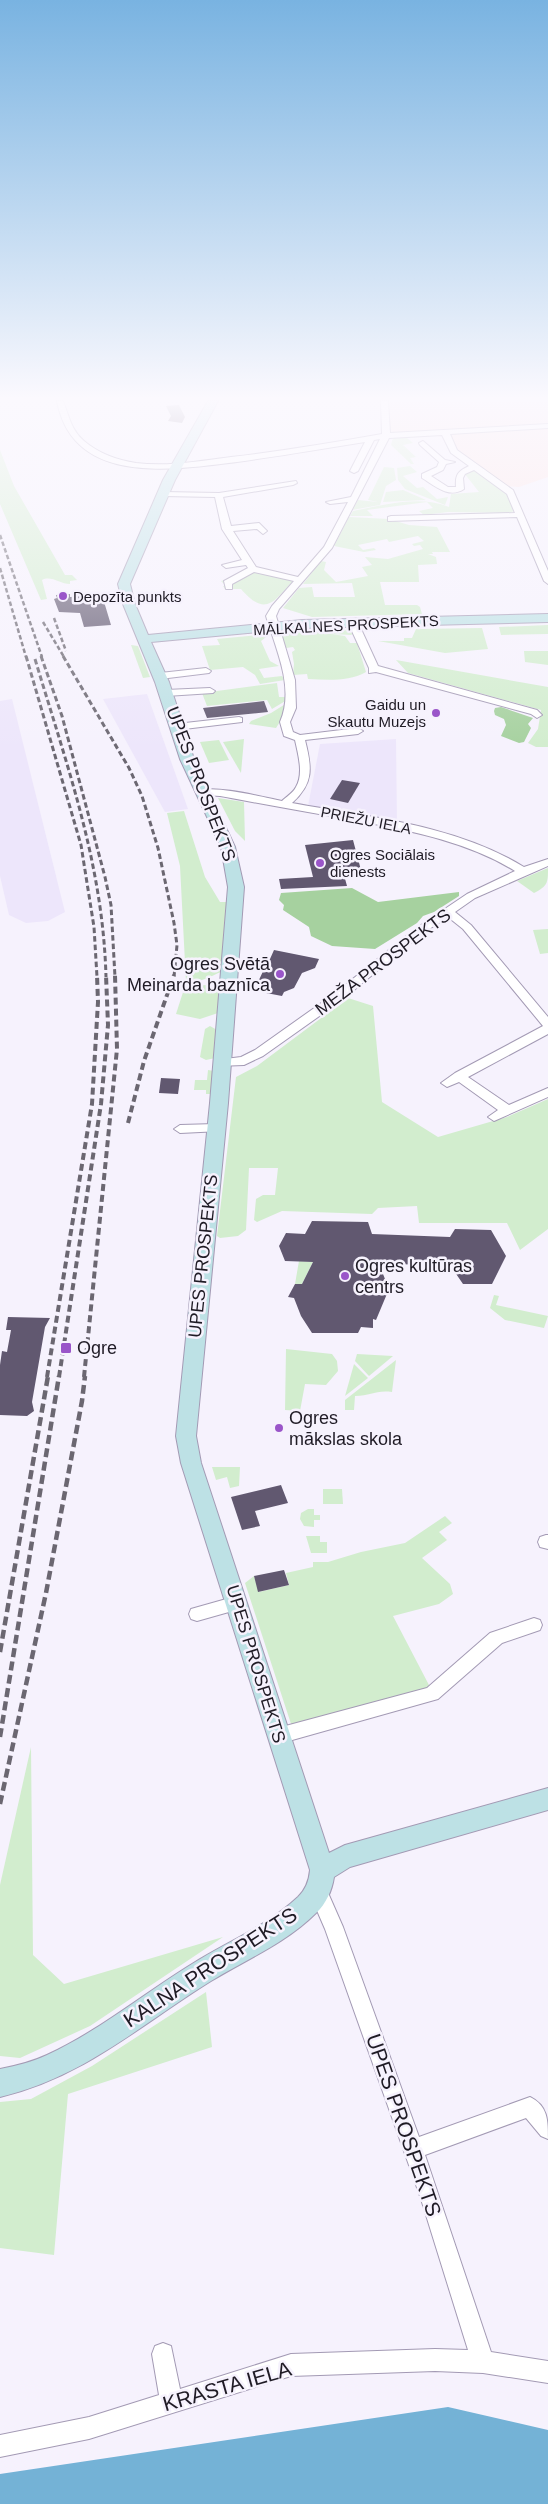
<svg xmlns="http://www.w3.org/2000/svg" width="548" height="2504" font-family="Arial,sans-serif">
  <style>
    .built { fill: #ede6fb }
    .education { fill: #fee3e2 }
    .green { fill: #d2edce }
    .forest { fill: #a6d19f }
    .water { fill: #74b2d6 }
    .building { fill: #615870 }
    .lines { fill: none; stroke-linecap: round; stroke-linejoin: round }
    .minor-casing { stroke: #a39ab4; stroke-width: 2 }
    .secondary-casing { stroke: #a39ab4; stroke-width: 2 }
    .minor { fill: #fff; fill-rule: evenodd }
    .secondary { fill: #bde1e5; fill-rule: evenodd }
    .rail-far3 { stroke: #6b6771; stroke-width: 2.5; stroke-dasharray: 4.5 2.5; stroke-linecap: butt }
    .rail-far2 { stroke: #6b6771; stroke-width: 3; stroke-dasharray: 5.5 3; stroke-linecap: butt }
    .rail-far1 { stroke: #6b6771; stroke-width: 4; stroke-dasharray: 7 4; stroke-linecap: butt }
    .rail { stroke: #6b6771; stroke-width: 4.5; stroke-dasharray: 9 4.5; stroke-linecap: butt }
    .poi-dot { fill: #9a55c9; stroke: #f6f2fd; stroke-width: 2 }
    .labels { text-anchor: middle; dominant-baseline: central; stroke-width: 5; stroke-linejoin: round; paint-order: stroke }
    .far-poi-label { font-size: 15px; fill: #1f1b25; stroke: #f6f2fd; text-anchor: start }
    .far-street-label { font-size: 15px; fill: #1f1b25; stroke: #f6f2fd }
    .street-label { font-size: 18px; fill: #1f1b25; stroke: #f6f2fd }
    .poi-label { font-size: 18px; fill: #1f1b25; stroke: #f6f2fd; text-anchor: start }
    .near-street-label { font-size: 21px; fill: #1f1b25; stroke: #f6f2fd }
  </style>
  <rect width="100%" height="100%" fill="#f6f2fd"/>
  <!-- built -->
  <g class="built">
    <path d="M 147,694 L 188,809 L 165,812 L 103,699 Z"/>
    <path d="M 12,699 L 65,912 L 48,921 L 26,923 L 9,915 L 0,876 L 0,701 Z"/>
    <path d="M 396,739 L 397,823 L 308,806 L 320,744 Z"/>
  </g>
  <!-- education -->
  <g class="education">
    <path d="M 388,401 L 548,401 L 548,424 L 401,433 L 392,432 L 390,428 Z"/>
    <path d="M 548,427 L 548,477 L 519,487 L 506,486 L 478,467 L 458,450 L 448,434 Z"/>
  </g>
  <!-- green -->
  <g class="green">
    <path d="M 393,438 L 407,438 L 413,443 L 403,445 L 416,457 L 410,458 L 414,464 L 411,464 L 391,445 Z"/>
    <path d="M 0,450 L 14,486 L 65,575 L 72,575 L 77,580 L 70,581 L 70,584 C 60,584 51,575 42,580 L 47,599 L 41,600 L 0,504 Z"/>
    <path d="M 410,466 L 417,472 L 403,476 L 417,488 L 423,487 L 437,499 L 448,497 L 445,505 L 405,489 L 398,480 L 397,468 Z"/>
    <path d="M 384,467 L 394,468 L 396,480 L 386,486 L 380,505 L 352,510 L 358,500 L 378,502 L 368,500 Z"/>
    <path d="M 473,468 L 506,493 L 514,511 L 510,513 L 448,512 L 424,515 L 419,511 L 433,508 L 427,502 L 367,510 L 373,516 L 384,516 L 350,516 L 353,511 C 384,505 419,495 449,507 L 451,494 L 479,492 L 464,473 Z"/>
    <path d="M 403,490 L 426,500 L 383,502 L 386,492 Z"/>
    <path d="M 349,517 L 389,519 L 409,525 L 437,527 L 450,552 L 432,552 L 433,554 L 428,554 L 436,557 L 437,564 L 418,565 L 419,582 L 380,582 L 385,605 L 417,605 L 420,607 L 422,614 L 312,617 L 283,608 L 299,588 L 312,587 L 314,597 L 355,597 L 352,583 L 303,584 L 321,561 L 326,562 L 324,570 L 336,582 L 368,576 L 362,567 L 372,565 L 365,557 L 388,559 L 423,549 L 420,545 L 414,546 L 412,544 L 424,541 L 418,536 L 389,542 L 387,539 L 358,545 L 363,550 L 374,548 L 376,550 L 364,552 L 334,546 Z"/>
    <path d="M 253,572 L 294,580 C 274,601 266,618 241,589 L 225,589 L 223,586 L 226,586 L 221,581 Z"/>
    <path d="M 548,625 L 548,634 L 501,635 L 499,627 Z"/>
    <path d="M 482,628 L 488,649 L 445,653 L 378,641 L 404,641 L 404,638 L 412,638 L 416,629 Z"/>
    <path d="M 352,630 L 353,634 L 351,635 L 331,634 L 345,636 L 350,643 L 357,643 L 366,672 C 348,682 327,680 308,679 L 307,674 L 293,675 L 294,664 L 292,652 L 295,650 L 293,647 L 286,648 L 281,633 Z"/>
    <path d="M 270,634 L 261,641 L 270,661 L 279,666 L 259,669 L 264,678 L 282,676 L 285,680 L 260,684 L 255,675 L 243,667 L 210,670 L 202,646 L 220,645 L 217,639 Z"/>
    <path d="M 131,645 L 138,646 L 150,677 L 143,678 Z"/>
    <path d="M 524,651 L 548,651 L 548,665 L 525,662 Z"/>
    <path d="M 396,660 L 548,687 L 548,747 L 536,747 L 528,743 L 538,729 L 541,710 L 408,673 Z"/>
    <path d="M 277,683 L 279,697 L 287,697 L 287,700 L 272,709 L 267,700 L 207,706 L 202,693 Z"/>
    <path d="M 287,703 L 283,717 L 276,728 L 249,724 L 251,721 L 271,713 Z"/>
    <path d="M 244,739 L 241,773 L 223,742 Z"/>
    <path d="M 219,740 L 229,760 L 209,763 L 200,742 Z"/>
    <path d="M 218,798 L 244,802 L 245,841 L 235,831 Z"/>
    <path d="M 184,811 L 205,877 L 220,902 L 228,902 L 221,972 C 209,977 202,982 186,982 L 180,866 L 167,813 Z"/>
    <path d="M 548,868 C 548,882 548,886 534,893 L 517,881 Z"/>
    <path d="M 548,929 L 548,953 L 540,954 L 533,930 Z"/>
    <path d="M 208,985 L 218,987 L 218,1013 L 200,1019 L 176,1014 L 185,986 Z"/>
    <path d="M 348,998 L 373,1006 L 382,1102 L 438,1137 L 507,1117 L 548,1099 L 548,1229 L 520,1250 L 507,1223 L 419,1223 L 417,1206 L 378,1208 L 372,1214 L 282,1211 L 257,1222 L 254,1220 L 256,1199 L 263,1195 L 275,1195 L 278,1168 L 249,1168 L 246,1230 L 238,1236 L 220,1238 L 217,1236 L 236,1077 L 257,1066 Z"/>
    <path d="M 210,1026 L 217,1030 L 215,1058 L 206,1060 L 200,1057 L 205,1029 Z"/>
    <path d="M 208,1070 L 214,1071 L 213,1094 L 206,1094 L 206,1090 L 194,1090 L 195,1080 L 207,1080 Z"/>
    <path d="M 299,1261 L 313,1262 L 302,1284 L 295,1284 Z"/>
    <path d="M 494,1295 L 499,1296 L 496,1305 L 548,1316 L 544,1328 L 505,1320 L 490,1308 Z"/>
    <path d="M 286,1349 L 332,1354 L 337,1361 L 338,1371 L 326,1385 L 305,1384 L 300,1411 L 285,1410 Z"/>
    <path d="M 357,1354 L 393,1356 L 369,1376 L 355,1361 Z"/>
    <path d="M 396,1360 L 392,1392 C 375,1390 371,1396 355,1396 L 354,1410 L 345,1410 L 345,1400 Z"/>
    <path d="M 354,1364 L 368,1378 L 345,1396 Z"/>
    <path d="M 212,1467 L 240,1467 L 239,1486 L 230,1488 L 227,1477 L 216,1480 Z"/>
    <path d="M 323,1489 L 342,1489 L 343,1504 L 323,1504 Z"/>
    <path d="M 308,1509 L 314,1509 L 314,1515 L 320,1515 L 320,1520 L 314,1520 L 314,1527 L 304,1526 L 300,1519 L 301,1513 Z"/>
    <path d="M 445,1516 L 452,1523 L 439,1532 L 447,1540 L 422,1558 L 450,1584 L 453,1594 L 439,1604 L 393,1616 L 430,1687 L 292,1727 L 245,1583 L 254,1576 L 259,1592 L 289,1585 L 286,1573 L 313,1567 L 313,1562 L 328,1562 L 361,1552 L 405,1543 Z"/>
    <path d="M 306,1536 L 320,1536 L 320,1542 L 327,1542 L 327,1553 L 311,1553 Z"/>
    <path d="M 31,1747 L 33,1955 L 64,1984 L 223,1937 L 90,2026 L 20,2058 L 0,2056 L 0,1885 Z"/>
    <path d="M 206,1992 L 212,2047 L 68,2094 L 54,2255 L 0,2248 L 0,2102 L 31,2099 L 92,2066 Z"/>
  </g>
  <!-- forest -->
  <g class="forest">
    <path d="M 501,707 L 533,718 L 528,724 L 531,728 L 524,742 L 519,743 L 501,736 L 506,725 L 504,719 L 495,715 L 494,711 L 495,708 Z"/>
    <path d="M 352,888 L 378,902 L 459,892 L 459,896 L 434,912 L 423,916 L 417,923 L 375,949 L 332,946 L 311,936 L 309,927 L 283,910 L 284,905 L 279,900 L 281,893 Z"/>
  </g>
  <!-- water -->
  <path class="water" d="M 448,2407 L 548,2430 L 548,2504 L 0,2504 L 0,2474 Z"/>
  <!-- building -->
  <g class="building">
    <path d="M 179,405 L 185,417 L 182,423 L 168,421 L 171,416 L 166,406 Z"/>
    <path d="M 70,594 L 70,597 L 102,595 L 111,625 L 84,627 L 80,613 L 59,612 L 54,599 L 57,598 L 56,595 Z"/>
    <path d="M 264,701 L 268,712 L 207,718 L 203,708 Z"/>
    <path d="M 342,780 L 360,783 L 348,803 L 330,799 Z"/>
    <path d="M 353,840 L 362,874 L 344,875 L 347,886 L 281,889 L 279,879 L 313,877 L 305,845 Z"/>
    <path d="M 274,950 L 319,959 L 315,968 L 302,973 L 294,988 L 284,992 L 282,996 L 261,992 L 263,988 L 258,982 L 266,965 L 263,961 L 270,959 Z"/>
    <path d="M 161,1078 L 180,1079 L 178,1094 L 159,1093 Z"/>
    <path d="M 312,1221 L 368,1222 L 372,1234 L 450,1237 L 455,1229 L 491,1230 L 506,1256 L 492,1284 L 463,1284 L 450,1265 L 379,1264 L 389,1289 L 376,1320 L 373,1319 L 373,1328 L 361,1327 L 358,1333 L 312,1333 L 301,1316 L 294,1298 L 288,1297 L 295,1284 L 302,1284 L 313,1262 L 285,1261 L 279,1246 L 286,1233 L 305,1234 Z"/>
    <path d="M 8,1317 L 50,1318 L 45,1327 L 36,1379 L 32,1402 L 34,1411 L 27,1416 L 0,1415 L 0,1365 L 2,1351 L 7,1352 L 11,1330 L 6,1330 Z"/>
    <path d="M 281,1485 L 288,1503 L 255,1511 L 260,1526 L 242,1530 L 231,1497 Z"/>
    <path d="M 284,1570 L 289,1585 L 258,1592 L 254,1576 Z"/>
  </g>
  <g class="lines">
    <defs>
      <g id="minor">
        <path d="M 57,401 L 63,401 C 69,416 71,430 84,441 C 98,453 117,460 136,463 C 168,467 199,461 231,457 C 282,451 332,443 382,434 L 381,401 L 388,401 L 390,433 L 548,424 L 548,428 L 450,434 L 457,450 L 513,490 L 548,571 L 548,584 L 544,581 L 517,517 L 388,521 L 388,517 L 391,516 L 515,513 L 507,494 L 474,470 L 465,474 L 463,478 L 464,489 C 449,499 435,486 422,478 L 422,474 L 437,467 L 439,462 L 420,445 L 419,443 L 423,441 L 445,460 L 455,462 L 446,464 L 443,470 L 431,476 L 448,487 L 456,487 C 455,475 458,471 469,466 L 451,453 L 442,435 L 389,438 L 332,548 L 279,609 L 276,616 L 295,680 L 296,708 L 290,722 L 293,732 L 300,735 L 358,728 L 363,731 L 358,734 L 305,740 C 312,768 314,783 292,803 C 369,817 456,825 524,867 L 548,859 L 548,866 L 475,898 L 455,912 L 471,925 L 548,1017 L 548,1034 L 468,1077 L 509,1105 L 548,1088 L 548,1097 L 494,1121 L 488,1117 L 498,1110 L 459,1082 L 447,1087 L 441,1083 L 455,1073 L 543,1026 L 463,929 L 448,917 L 423,933 L 342,1000 L 263,1056 L 244,1065 L 217,1066 L 215,1063 L 217,1060 L 241,1057 L 255,1050 L 334,994 L 415,929 L 467,894 L 515,871 C 465,840 405,830 348,819 C 305,812 263,804 220,796 L 203,795 L 198,792 C 208,783 267,798 282,801 C 286,797 293,793 296,787 C 304,774 298,754 295,740 L 284,736 L 280,722 C 295,688 276,650 266,616 L 272,606 L 294,581 L 254,572 L 232,584 L 232,589 L 226,589 L 224,581 L 248,568 L 246,565 L 226,568 L 222,565 L 242,560 L 222,529 L 215,497 L 163,496 L 159,494 L 163,492 L 219,493 L 296,481 L 297,483 L 293,485 L 223,497 L 231,526 L 259,523 L 267,531 L 263,534 L 257,529 L 233,531 L 256,567 L 298,577 L 324,547 L 348,502 L 330,504 L 326,502 L 351,497 L 380,439 L 374,440 L 358,471 L 354,473 L 350,471 L 365,442 C 322,449 280,456 237,462 C 172,470 73,486 57,401 Z"/>
        <path d="M 353,620 L 361,622 L 361,629 L 378,666 L 537,710 L 542,715 L 537,718 L 531,714 L 376,672 L 369,673 L 369,668 L 351,629 Z"/>
        <path d="M 206,668 L 211,671 L 209,673 L 160,679 L 155,676 L 160,673 Z"/>
        <path d="M 210,688 L 215,691 L 213,693 L 166,696 L 161,693 L 166,690 Z"/>
        <path d="M 239,717 L 242,718 L 242,722 L 176,730 L 171,727 L 176,724 Z"/>
        <path d="M 216,1124 L 221,1125 L 222,1128 L 221,1131 L 180,1133 L 174,1129 L 180,1125 Z"/>
        <path d="M 546,1535 L 548,1535 L 548,1549 L 540,1547 L 538,1542 L 540,1537 Z"/>
        <path d="M 237,1596 L 243,1598 L 245,1603 L 243,1608 L 197,1621 L 191,1619 L 189,1614 L 191,1609 Z"/>
        <path d="M 534,1618 L 540,1620 L 542,1625 L 540,1630 L 502,1643 L 438,1699 L 278,1744 L 272,1742 L 269,1736 L 272,1730 L 278,1728 L 427,1688 L 490,1633 Z"/>
        <path d="M 318,1883 L 325,1886 L 343,1927 L 419,2137 L 530,2097 C 548,2106 548,2120 548,2139 L 541,2136 L 526,2118 L 425,2155 L 491,2352 L 548,2361 L 548,2383 L 483,2373 L 435,2371 L 291,2376 L 89,2439 L 0,2457 L 0,2435 L 89,2417 L 159,2395 L 152,2354 L 155,2346 L 163,2343 L 171,2346 L 180,2389 L 291,2354 L 435,2349 L 468,2350 L 421,2199 L 325,1929 L 309,1892 L 311,1886 Z"/>
      </g>
      <path id="secondary" d="M 208,401 L 218,401 L 175,480 L 130,584 L 135,604 L 148,635 L 302,620 L 548,614 L 548,622 L 302,628 L 151,642 L 169,682 L 194,759 L 235,847 L 244,887 L 228,1103 L 196,1436 L 201,1463 L 329,1853 L 345,1845 L 548,1788 L 548,1810 L 350,1867 L 334,1877 C 332,1890 326,1904 316,1913 C 286,1943 247,1959 211,1981 C 140,2025 84,2077 0,2097 L 0,2069 C 16,2066 32,2062 47,2055 C 99,2031 143,1994 192,1964 C 227,1942 267,1926 298,1897 C 306,1889 309,1881 310,1870 L 181,1463 L 176,1436 L 210,1103 L 228,887 L 221,847 L 180,759 L 155,682 L 123,604 L 118,584 L 163,480 Z"/>
    </defs>
    <!-- minor casing -->
    <use href="#minor" class="minor-casing"/>
    <!-- secondary casing -->
    <use href="#secondary" class="secondary-casing"/>
    <!-- minor -->
    <use href="#minor" class="minor"/>
    <!-- secondary -->
    <use href="#secondary" class="secondary"/>
    <!-- rail-far3 -->
    <g class="rail-far3">
      <path d="M 0,535 L 42,657"/>
      <path d="M 0,568 L 26,657"/>
      <path d="M 54,618 L 66,651"/>
      <path d="M 43,622 L 64,657"/>
    </g>
    <!-- rail-far2 -->
    <g class="rail-far2">
      <path d="M 26,656 L 81,845 L 94,927 L 97,977"/>
      <path d="M 41,656 L 62,716 L 105,877 L 111,905 L 115,977"/>
      <path d="M 63,656 L 129,768 L 142,796 L 158,848 L 174,923 L 177,945 L 174,977"/>
      <path d="M 35,659 C 67,766 103,864 106,977"/>
    </g>
    <!-- rail-far1 -->
    <g class="rail-far1">
      <path d="M 128,1123 L 144,1061 L 174,975"/>
      <path d="M 47,1377 L 92,1104 L 98,1002 L 97,975"/>
      <path d="M 59,1377 L 101,1104 L 108,1025 L 106,975"/>
      <path d="M 84,1377 L 117,1049 L 115,975"/>
    </g>
    <!-- rail -->
    <g class="rail">
      <path d="M 0,1652 L 48,1376"/>
      <path d="M 0,1737 L 59,1376"/>
      <path d="M 0,1804 L 46,1593 L 82,1401 L 85,1376"/>
    </g>
  </g>
  <!-- sky -->
  <linearGradient id="sky" x2="0" y2="1"><stop stop-color="#79b3e1"/><stop offset="0.53" stop-color="#fbf9fe"/><stop offset="1" stop-color="#fbf9fe" stop-opacity="0"/></linearGradient>
  <rect width="548" height="751" fill="url(#sky)"/>
  <!-- markers -->
  <g class="poi-dot">
    <circle cx="63" cy="596" r="5"/>
    <circle cx="436" cy="713" r="5"/>
    <circle cx="320" cy="863" r="5"/>
    <circle cx="280" cy="974" r="5"/>
    <circle cx="345" cy="1276" r="5"/>
    <rect x="60" y="1342" width="12" height="12" rx="2.5"/>
    <circle cx="279" cy="1428" r="5"/>
  </g>
  <g class="labels">
    <!-- far-poi labels -->
    <g class="far-poi-label">
      <text x="73" y="596">Depozīta punkts</text>
      <text x="426" y="704" text-anchor="end">Gaidu un<tspan x="426" dy="17">Skautu Muzejs</tspan></text>
      <text x="330" y="854">Ogres Sociālais<tspan x="330" dy="17">dienests</tspan></text>
    </g>
    <!-- far-street labels -->
    <g class="far-street-label">
      <text transform="translate(346 625) rotate(-3)">MĀLKALNES PROSPEKTS</text>
      <text transform="translate(366 820) rotate(11)">PRIEŽU IELA</text>
    </g>
    <!-- street labels -->
    <g class="street-label">
      <text transform="translate(201 784) rotate(69)">UPES PROSPEKTS</text>
      <text transform="translate(383 962) rotate(-37)">MEŽA PROSPEKTS</text>
      <text transform="translate(203 1256) rotate(-84)">UPES PROSPEKTS</text>
      <text transform="translate(256 1664) rotate(73)">UPES PROSPEKTS</text>
    </g>
    <!-- poi labels -->
    <g class="poi-label">
      <text x="270" y="964" text-anchor="end">Ogres Svētā<tspan x="270" dy="21">Meinarda baznīca</tspan></text>
      <text x="355" y="1266">Ogres kultūras<tspan x="355" dy="21">centrs</tspan></text>
      <text x="77" y="1348">Ogre</text>
      <text x="289" y="1418">Ogres<tspan x="289" dy="21">mākslas skola</tspan></text>
    </g>
    <!-- near-street labels -->
    <g class="near-street-label">
      <text transform="translate(210 1967) rotate(-33)">KALNA PROSPEKTS</text>
      <text transform="translate(404 2125) rotate(71)">UPES PROSPEKTS</text>
      <text transform="translate(227 2386) rotate(-16)">KRASTA IELA</text>
    </g>
  </g>
</svg>
